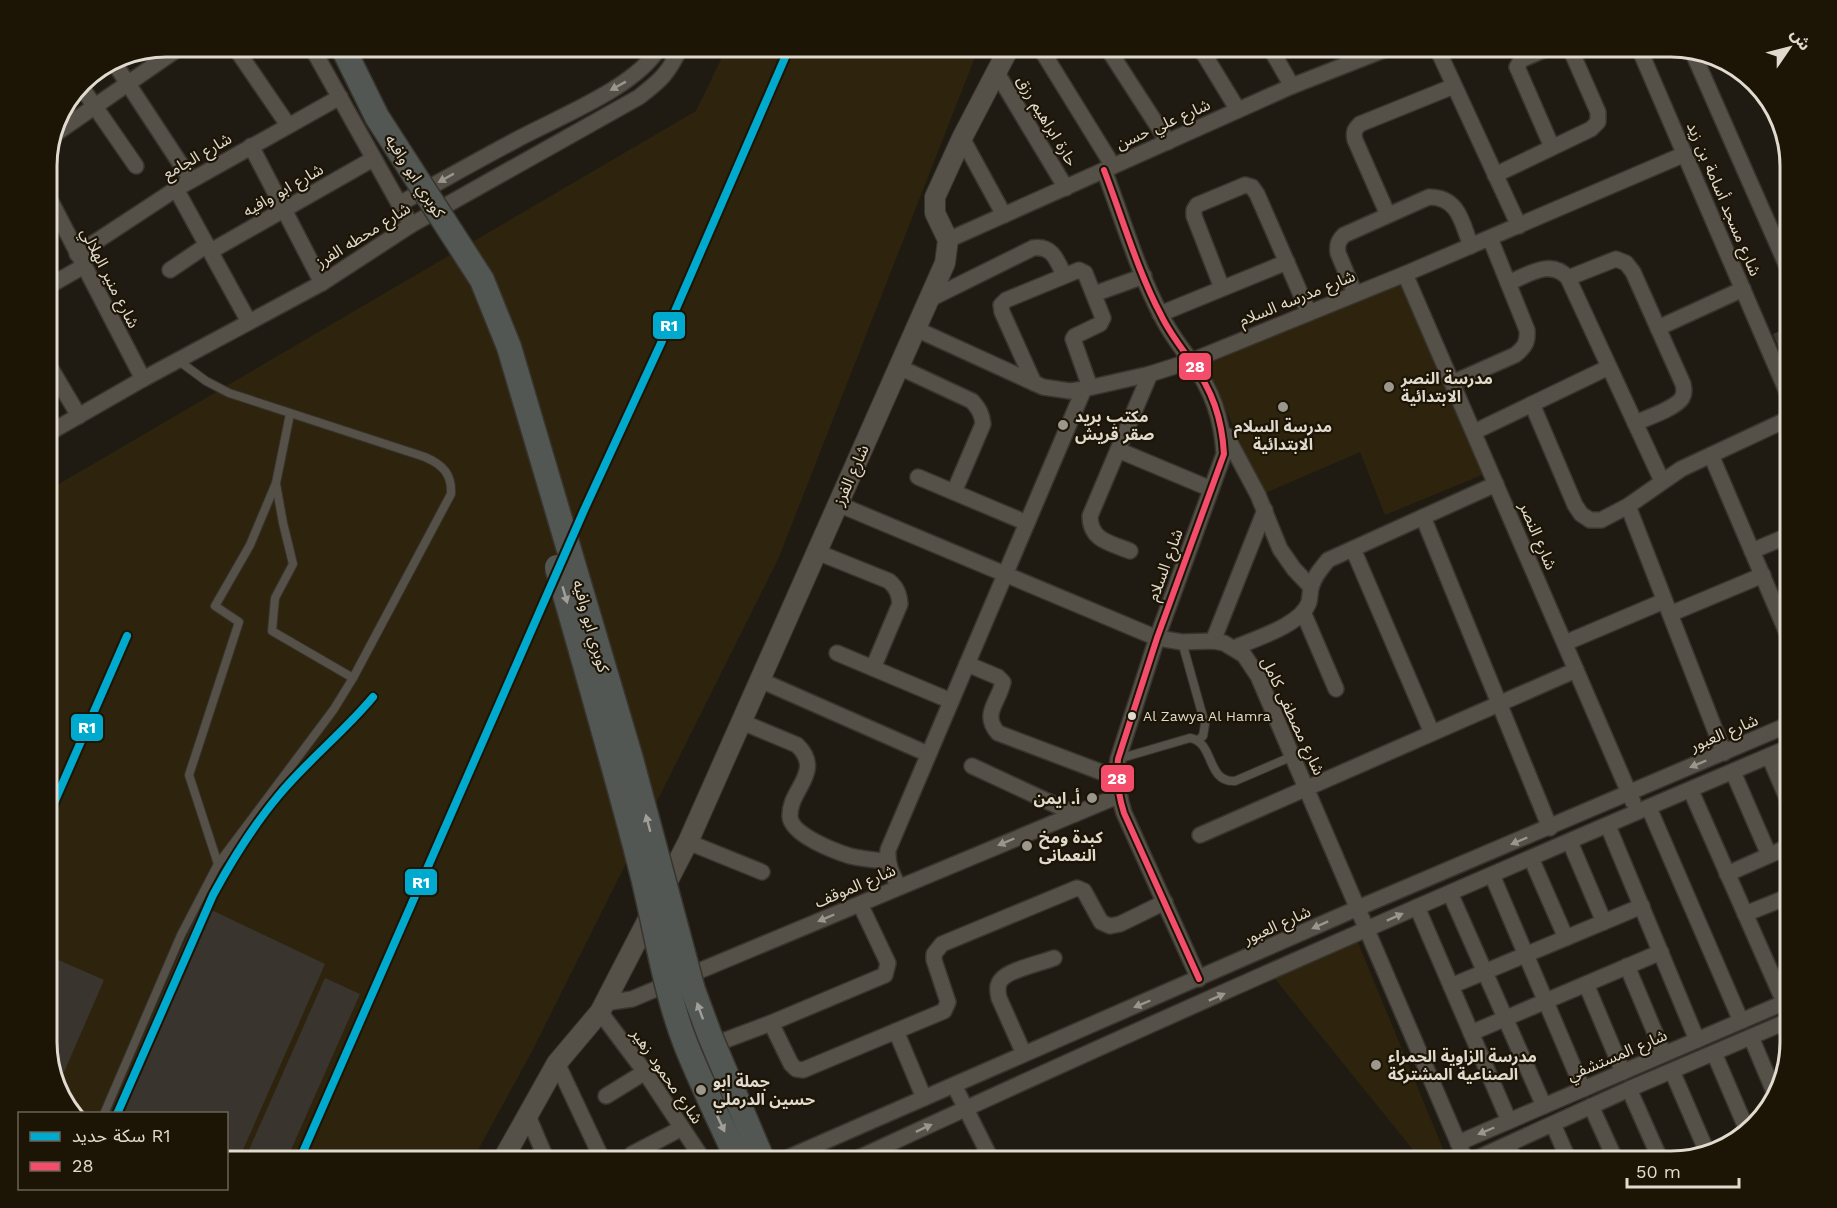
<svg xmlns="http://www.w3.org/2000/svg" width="1837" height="1208" font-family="'Work Sans','Noto Sans Arabic',sans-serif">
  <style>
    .built { fill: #2e240d }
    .building { fill: #39352e }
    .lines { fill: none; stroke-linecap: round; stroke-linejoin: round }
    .service-casing { stroke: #38342e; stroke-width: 10 }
    .minor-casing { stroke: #38342e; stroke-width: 18 }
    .tertiary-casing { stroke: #38342e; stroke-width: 22 }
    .service { stroke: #555149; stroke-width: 8 }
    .minor { stroke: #555149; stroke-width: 15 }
    .tertiary { stroke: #555149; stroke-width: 20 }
    .primary-bridge-casing { stroke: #38342e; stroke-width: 27; stroke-linecap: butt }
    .primary-bridge { stroke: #535753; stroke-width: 24 }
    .bus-1-casing { stroke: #1c1404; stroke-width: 10 }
    .bus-1 { stroke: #f44d6c; stroke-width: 6 }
    .rail-1-casing { stroke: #1c1404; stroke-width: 12 }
    .rail-1 { stroke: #00a9ce; stroke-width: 8 }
    .oneway { fill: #9a968c }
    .oneway2 { fill: #a19f97 }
    .poi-dot { fill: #9c978d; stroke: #1c1404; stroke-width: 2 }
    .bus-dot { fill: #e0dacf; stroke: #1c1404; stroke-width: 2 }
    .labels { text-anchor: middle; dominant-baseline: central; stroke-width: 4.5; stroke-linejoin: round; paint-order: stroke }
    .bus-label { font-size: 14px; fill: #e0dacf; stroke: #1c1404; text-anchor: start }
    .street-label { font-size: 16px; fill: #e0dacf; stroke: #1c1404 }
    .poi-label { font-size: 16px; font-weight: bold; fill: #e0dacf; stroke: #1c1404; text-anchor: start }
    .rim { fill: none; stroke: #e0dacf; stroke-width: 3 }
    .line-badge { stroke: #1c1404; stroke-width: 2 }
    .badge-label { font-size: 16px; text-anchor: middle; font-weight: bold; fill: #fff }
  </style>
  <rect width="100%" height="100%" fill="#1f1b12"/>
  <!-- built -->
  <g class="built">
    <path d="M 727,47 L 979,47 L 779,557 L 530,1055 L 472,1161 L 227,1161 L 226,1114 L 74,1113 L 62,1101 L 47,1049 L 47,491 L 696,111 Z"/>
    <path d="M 1402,280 L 1482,475 L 1385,515 L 1360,452 L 1263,494 L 1205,362 Z"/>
    <path d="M 1352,928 L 1448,1161 L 1422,1161 L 1267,969 Z"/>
  </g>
  <!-- building -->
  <g class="building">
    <path d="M 1790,327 L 1790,349 L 1781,354 L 1773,334 Z"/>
    <path d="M 201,905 L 325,964 L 238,1161 L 226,1161 L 226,1114 L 110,1114 Z"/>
    <path d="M 56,959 L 104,980 L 58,1086 L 47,1049 L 47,980 Z"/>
    <path d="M 325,978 L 360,994 L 286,1161 L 244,1161 Z"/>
  </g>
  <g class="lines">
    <defs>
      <g id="service">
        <path d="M 276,484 L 283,523 L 293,564 L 275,598 L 272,631 L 353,678"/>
        <path d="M 1182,642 L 1205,724 L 1203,736 L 1198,740"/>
        <path d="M 1118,759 L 1190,738 C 1215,742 1206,783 1235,781 L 1293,756"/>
        <path d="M 218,864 L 189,775 L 239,622 L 215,606 L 250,545 L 276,483 L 290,414"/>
        <path d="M 104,1114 L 181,935 L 218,864 L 334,709 L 353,678 L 451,494 C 452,474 443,465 425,457 L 229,393 L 206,381 L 179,361"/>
      </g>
      <g id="minor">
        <path d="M 234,46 L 288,125"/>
        <path d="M 311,46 L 411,225"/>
        <path d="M 1039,46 L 1113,166"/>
        <path d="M 1106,46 L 1168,142"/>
        <path d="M 1199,46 L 1238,110"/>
        <path d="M 1269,46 L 1292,86"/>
        <path d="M 1344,46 L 1352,62"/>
        <path d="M 1436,46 L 1519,226"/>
        <path d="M 1638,46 L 1790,399"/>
        <path d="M 1693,53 L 1790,273"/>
        <path d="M 113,61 L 191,180"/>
        <path d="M 997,73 L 1066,188"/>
        <path d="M 80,85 L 136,166"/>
        <path d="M 52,136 L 182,46"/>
        <path d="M 962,138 L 1004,215"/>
        <path d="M 251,146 L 322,283"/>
        <path d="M 1552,147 L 1517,67 L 1521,60 L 1553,46"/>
        <path d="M 1104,170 C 1122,217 1138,272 1161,315 C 1169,332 1180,346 1191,361 C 1212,390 1222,418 1224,454 L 1157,638 L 1118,759 C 1116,778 1118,794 1124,813 L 1199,979"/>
        <path d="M 1495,175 L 1591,129 L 1598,122 L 1598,112 L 1569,46"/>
        <path d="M 176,189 L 249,322"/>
        <path d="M 47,194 L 143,379"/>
        <path d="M 399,204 C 438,183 476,161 516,140 C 556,118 638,87 660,46"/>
        <path d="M 1388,215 L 1355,140 C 1353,132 1355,129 1360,124 L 1454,86"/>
        <path d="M 948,240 L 1292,86 L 1394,46"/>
        <path d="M 211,251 L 373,159"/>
        <path d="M 77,254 L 176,189 L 340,97"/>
        <path d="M 170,270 L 207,245"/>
        <path d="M 1405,274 L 1633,802"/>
        <path d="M 1568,278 L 1616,259 L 1626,263 L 1633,272 L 1683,384 C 1684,389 1685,393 1682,398 C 1676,408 1647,418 1635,423"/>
        <path d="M 1508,283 C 1528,275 1551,258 1568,278 L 1662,481"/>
        <path d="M 47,287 L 84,266"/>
        <path d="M 1222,288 L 1194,216 L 1194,210 L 1197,205 L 1245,185 L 1252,187 L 1257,194 L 1309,313"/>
        <path d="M 1094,294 L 1144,276"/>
        <path d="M 1355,294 L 1338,253 C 1337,245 1338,241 1344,235 L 1429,197 C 1459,197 1462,223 1471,246"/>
        <path d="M 930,299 L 1033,248 C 1052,245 1057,260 1064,275"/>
        <path d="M 1160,314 L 1287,262"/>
        <path d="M 1658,328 L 1743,289"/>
        <path d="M 916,329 L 1043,387 L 1070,391 L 1084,389 L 1150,374 L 1191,361 L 1405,274 L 1685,154"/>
        <path d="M 47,362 L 79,416"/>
        <path d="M 899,367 L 972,401 C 979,409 982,414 983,424 L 954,492"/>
        <path d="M 1034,383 L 1002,312 L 1001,305 L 1006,300 L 1079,270 L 1085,273 L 1103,318 L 1100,324 L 1075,336 L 1073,339 L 1090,387"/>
        <path d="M 1452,383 L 1515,355 C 1525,347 1528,342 1527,330 L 1490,238"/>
        <path d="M 1532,404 L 1575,505 L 1581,514 L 1590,520 L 1601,520 L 1628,506 L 1681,469 L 1790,418"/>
        <path d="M 1474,432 L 1609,367"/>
        <path d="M 47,434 L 143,379 L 322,283 L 411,225 L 639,97 C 661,80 669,73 681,46"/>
        <path d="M 1226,435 L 1258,495 L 1280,549 L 1294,569 L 1311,587"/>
        <path d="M 1118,450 L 1211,489"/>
        <path d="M 1711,455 L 1790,640"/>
        <path d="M 918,477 L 1027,523"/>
        <path d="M 838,504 L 1157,638 L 1182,642 L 1213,641 L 1224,643 L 1244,655 L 1258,676 L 1466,1161"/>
        <path d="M 1628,506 L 1724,753"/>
        <path d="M 1423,517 L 1550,828"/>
        <path d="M 1353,549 L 1432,733"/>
        <path d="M 1130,551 C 1111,543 1090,541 1090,516 L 1150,374"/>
        <path d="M 1752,551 L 1790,535"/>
        <path d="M 817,552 L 889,581 C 897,588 899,594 900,604 L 873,668"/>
        <path d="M 1303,612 L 1336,689"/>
        <path d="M 1670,614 L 1763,575"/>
        <path d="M 1213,641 L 1265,510"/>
        <path d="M 1565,643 L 1664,601"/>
        <path d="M 1234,648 C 1254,639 1302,625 1309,602 C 1310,598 1310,592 1311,588 C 1314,576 1321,569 1328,560 L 1496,484"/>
        <path d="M 837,653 L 951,701"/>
        <path d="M 967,664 L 998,677 L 1003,682 C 999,702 981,714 998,733 L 1117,778"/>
        <path d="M 760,680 L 928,754"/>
        <path d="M 742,722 L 797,745 C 825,772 788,790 790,817 C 792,835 834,851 850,856 C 862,859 875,860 887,861"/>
        <path d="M 1769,756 L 1790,805"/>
        <path d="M 972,766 L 1075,814"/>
        <path d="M 1733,772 L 1769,855"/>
        <path d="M 1691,791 L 1784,1002"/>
        <path d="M 1649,808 L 1741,1021"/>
        <path d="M 1608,826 L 1697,1040"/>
        <path d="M 1200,835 L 1576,670"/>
        <path d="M 688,842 L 762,872"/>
        <path d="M 1570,842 L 1604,922"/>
        <path d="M 1531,858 L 1566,938"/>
        <path d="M 1727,874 L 1790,846"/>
        <path d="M 1492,875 L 1583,1089"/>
        <path d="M 899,887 C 892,874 887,865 888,850 L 1084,389"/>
        <path d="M 1450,893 L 1544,1106"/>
        <path d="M 1417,907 L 1509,1121"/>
        <path d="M 1745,914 L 1790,896"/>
        <path d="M 1627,966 L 1664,1054"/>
        <path d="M 1586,984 L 1623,1072"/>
        <path d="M 1451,986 L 1642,906"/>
        <path d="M 604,1003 L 632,999 L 1118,796"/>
        <path d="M 600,1012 L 645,1072 L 704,1161"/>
        <path d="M 771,1023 L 791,1064 L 796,1069 L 803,1070 L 944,1011 L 948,1002 L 934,960 L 934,954 L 942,944 L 1077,888 L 1084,891 L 1101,922 L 1110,926 L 1120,924 L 1165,902"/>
        <path d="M 896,1031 L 924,1098"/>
        <path d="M 1471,1033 L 1661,952"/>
        <path d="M 1751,1037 L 1775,1094"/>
        <path d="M 707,1047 L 771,1023 L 885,975 L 888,963 L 860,904"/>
        <path d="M 1714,1053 L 1747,1130"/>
        <path d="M 1024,1054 L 999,998 C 998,992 996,986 1001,980 C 1008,970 1041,963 1054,958"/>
        <path d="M 557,1063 L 603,1161"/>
        <path d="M 1672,1071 L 1707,1152"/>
        <path d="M 954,1085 L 992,1161"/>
        <path d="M 1629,1089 L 1661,1161"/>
        <path d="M 606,1096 L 645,1072"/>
        <path d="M 1591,1106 L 1616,1161"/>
        <path d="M 528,1116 L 547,1161"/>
        <path d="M 1553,1124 L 1569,1161"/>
        <path d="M 1458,1143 L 1790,1000"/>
        <path d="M 1508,1145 L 1515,1161"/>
        <path d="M 632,1154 L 682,1128"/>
        <path d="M 780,1161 L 1358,908 L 1790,724"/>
        <path d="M 852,1161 C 1162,1017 1475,880 1790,747"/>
        <path d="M 1471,1161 L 1629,1089 L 1790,1020"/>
      </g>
      <path id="tertiary" d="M 502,1161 L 557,1063 L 600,1012 L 688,842 L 945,263 L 948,240 L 935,213 L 935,197 L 962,138 L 1010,46"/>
    </defs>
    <!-- service casing -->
    <use href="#service" class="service-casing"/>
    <!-- minor casing -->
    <use href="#minor" class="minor-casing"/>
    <!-- tertiary casing -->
    <use href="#tertiary" class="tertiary-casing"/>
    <!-- service -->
    <use href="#service" class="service"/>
    <!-- minor -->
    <use href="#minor" class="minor"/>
    <!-- tertiary -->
    <use href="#tertiary" class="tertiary"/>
    <defs>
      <g id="primary-bridge">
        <path d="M 342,46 L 377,117 L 482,280 L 509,347 L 631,759 L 693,990 L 710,1036 L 763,1161"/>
        <path d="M 557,567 C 586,668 615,768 641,869 C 656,928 664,989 686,1045 C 702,1085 721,1123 738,1161"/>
      </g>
    </defs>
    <!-- primary-bridge casing -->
    <use href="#primary-bridge" class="primary-bridge-casing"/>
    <!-- primary-bridge -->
    <use href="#primary-bridge" class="primary-bridge"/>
    <defs>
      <path id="bus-1" d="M 1104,170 C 1122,217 1138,272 1161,315 C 1169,332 1180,346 1191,361 C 1212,390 1222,418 1224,454 L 1157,638 L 1118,759 C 1116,778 1118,794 1124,813 L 1199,979"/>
    </defs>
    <!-- bus-1 casing -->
    <use href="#bus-1" class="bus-1-casing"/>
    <!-- bus-1 -->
    <use href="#bus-1" class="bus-1"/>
    <defs>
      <g id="rail-1">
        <path d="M 47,819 L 127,636"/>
        <path d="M 117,1114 L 213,895 C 232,860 253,826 279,795 C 308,760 344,732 373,697"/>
        <path d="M 299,1161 L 585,508 L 662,341 L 790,46"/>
      </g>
    </defs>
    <!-- rail-1 casing -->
    <use href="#rail-1" class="rail-1-casing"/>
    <!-- rail-1 -->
    <use href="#rail-1" class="rail-1"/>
  </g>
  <!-- one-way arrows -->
  <defs><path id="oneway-solid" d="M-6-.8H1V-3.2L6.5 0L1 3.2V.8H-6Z" transform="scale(1.5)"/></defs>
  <g class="oneway">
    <use href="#oneway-solid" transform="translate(618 86) rotate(151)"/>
    <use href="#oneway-solid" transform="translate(446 178) rotate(151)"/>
    <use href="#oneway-solid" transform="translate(1698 764) rotate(157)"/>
    <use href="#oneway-solid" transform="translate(1519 841) rotate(157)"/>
    <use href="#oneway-solid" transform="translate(1006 842) rotate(157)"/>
    <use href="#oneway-solid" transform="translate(1395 917) rotate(-24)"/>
    <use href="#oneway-solid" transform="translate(826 918) rotate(157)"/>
    <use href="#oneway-solid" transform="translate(1320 925) rotate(156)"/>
    <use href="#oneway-solid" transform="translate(1217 997) rotate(-24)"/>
    <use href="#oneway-solid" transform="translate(1142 1004) rotate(157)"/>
    <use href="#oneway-solid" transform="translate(924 1128) rotate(-25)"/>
    <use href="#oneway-solid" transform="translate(1486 1131) rotate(157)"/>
  </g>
  <g class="oneway2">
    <use href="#oneway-solid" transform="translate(565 595) rotate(74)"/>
    <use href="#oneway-solid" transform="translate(648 823) rotate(-105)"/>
    <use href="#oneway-solid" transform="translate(700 1011) rotate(-110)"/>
    <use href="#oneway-solid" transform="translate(721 1124) rotate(65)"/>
  </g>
  <!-- markers -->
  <g class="poi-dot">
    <circle cx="1389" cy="387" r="6"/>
    <circle cx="1283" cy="407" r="6"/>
    <circle cx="1063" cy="425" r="6"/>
    <circle cx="1092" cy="798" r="6"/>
    <circle cx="1027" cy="846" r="6"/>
    <circle cx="1376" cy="1065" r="6"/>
    <circle cx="701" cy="1090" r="6"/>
  </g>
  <circle class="bus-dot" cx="1132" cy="716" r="5"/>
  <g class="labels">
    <!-- bus labels -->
    <g class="bus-label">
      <text x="1143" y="716">Al Zawya Al Hamra</text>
    </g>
    <!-- street labels -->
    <g class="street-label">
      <text transform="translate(1047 121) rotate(59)">حارة ابراهيم رزق</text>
      <text transform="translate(1163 124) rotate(-24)">شارع علي حسن</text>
      <text transform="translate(197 156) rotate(-30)">شارع الجامع</text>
      <text transform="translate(415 176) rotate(57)">كوبري ابو وافيه</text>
      <text transform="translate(283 190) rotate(-30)">شارع ابو وافيه</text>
      <text transform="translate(1724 199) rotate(67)">شارع مسجد أسامة بن زيد</text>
      <text transform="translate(363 235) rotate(-32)">شارع محطه الفرز</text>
      <text transform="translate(110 278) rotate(63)">شارع منير الهلالي</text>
      <text transform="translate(1297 298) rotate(-22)">شارع مدرسه السلام</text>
      <text transform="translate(851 475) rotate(-66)">شارع الفرز</text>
      <text transform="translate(1538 536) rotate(67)">شارع النصر</text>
      <text transform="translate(1165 565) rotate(-70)">شارع السلام</text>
      <text transform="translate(591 626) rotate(74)">كوبري ابو وافيه</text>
      <text transform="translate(1293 716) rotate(65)">شارع مصطفى كامل</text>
      <text transform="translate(1724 733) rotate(-23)">شارع العبور</text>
      <text transform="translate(855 886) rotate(-23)">شارع الموقف</text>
      <text transform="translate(1277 925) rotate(-24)">شارع العبور</text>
      <text transform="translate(1617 1055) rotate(-23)">شارع المستشفي</text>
      <text transform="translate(667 1076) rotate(55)">شارع محمود زهير</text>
    </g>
    <!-- poi labels -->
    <g class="poi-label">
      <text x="1401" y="378">مدرسة النصر<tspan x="1401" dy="18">الابتدائية</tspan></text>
      <text x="1075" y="416">مكتب بريد<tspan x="1075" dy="18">صقر قريش</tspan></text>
      <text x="1283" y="426" text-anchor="middle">مدرسة السلام<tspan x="1283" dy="18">الابتدائية</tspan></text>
      <text x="1080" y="798" text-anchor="end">أ. ايمن</text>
      <text x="1039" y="837">كبدة ومخ<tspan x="1039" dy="18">النعمانى</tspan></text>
      <text x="1388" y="1056">مدرسة الزاوية الحمراء<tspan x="1388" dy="18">الصناعية المشتركة</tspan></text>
      <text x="713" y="1081">جملة ابو<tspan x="713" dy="18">حسين الدرملي</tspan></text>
    </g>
  </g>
  <!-- crop -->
  <path d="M0 0H1837V1208H0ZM166 57H1671A109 109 0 0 1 1780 166V1042A109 109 0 0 1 1671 1151H166A109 109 0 0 1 57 1042V166A109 109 0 0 1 166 57Z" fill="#1c1404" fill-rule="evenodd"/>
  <path class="rim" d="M166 57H1671A109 109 0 0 1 1780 166V1042A109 109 0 0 1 1671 1151H166A109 109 0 0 1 57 1042V166A109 109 0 0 1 166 57Z"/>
  <g class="line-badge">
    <rect x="652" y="311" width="34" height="29" rx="6" fill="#00a9ce"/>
    <rect x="1178" y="352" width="34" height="29" rx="6" fill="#f44d6c"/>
    <rect x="70" y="713" width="34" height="29" rx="6" fill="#00a9ce"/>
    <rect x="1100" y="764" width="35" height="29" rx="6" fill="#f44d6c"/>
    <rect x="404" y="868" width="34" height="28" rx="6" fill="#00a9ce"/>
  </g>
  <g class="badge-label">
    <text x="669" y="331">R1</text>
    <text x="1195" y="372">28</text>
    <text x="87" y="733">R1</text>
    <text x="1117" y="784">28</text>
    <text x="421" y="888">R1</text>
  </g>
  <!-- legend -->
  <rect x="18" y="1112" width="210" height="78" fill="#1c1404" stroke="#6a6355" stroke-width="1.5"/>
  <rect x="30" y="1132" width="30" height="9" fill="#00a9ce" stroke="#6a6355" stroke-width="1.5"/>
  <text x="72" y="1142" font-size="18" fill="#e0dacf">سكة حديد R1</text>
  <rect x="30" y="1162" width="30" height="9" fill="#f44d6c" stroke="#6a6355" stroke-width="1.5"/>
  <text x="72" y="1172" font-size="18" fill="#e0dacf">28</text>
  <!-- north arrow -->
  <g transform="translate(1789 48) rotate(55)" stroke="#1c1404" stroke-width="4.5" paint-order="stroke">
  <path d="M0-4.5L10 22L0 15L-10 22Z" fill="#e0dacf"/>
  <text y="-9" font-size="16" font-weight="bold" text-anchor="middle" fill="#e0dacf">ش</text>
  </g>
  <!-- scale -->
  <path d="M1627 1178v9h112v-9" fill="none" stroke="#e0dacf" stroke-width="3"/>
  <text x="1636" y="1178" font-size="18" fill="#e0dacf" stroke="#1c1404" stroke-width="4.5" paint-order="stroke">50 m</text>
</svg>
